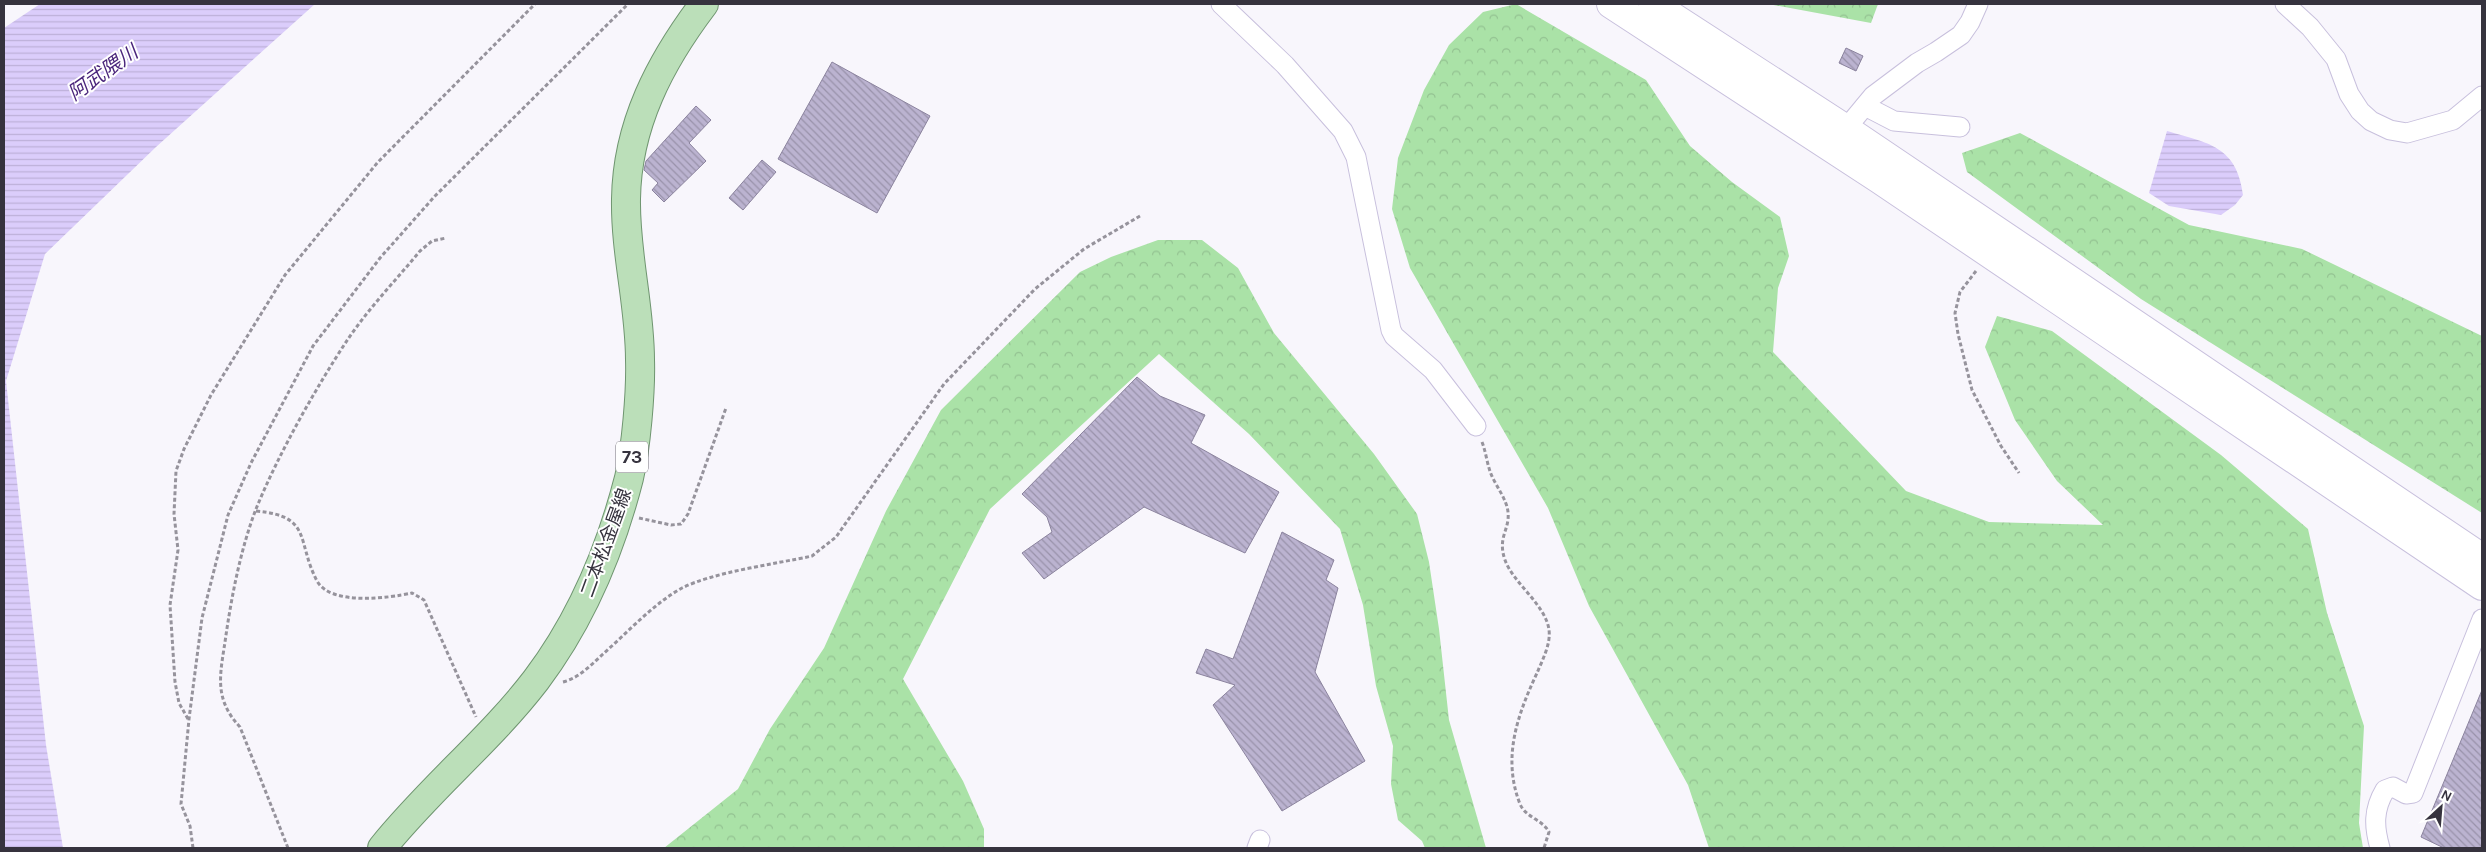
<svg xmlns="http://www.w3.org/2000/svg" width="2486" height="852" font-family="Karla,'Noto Sans JP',sans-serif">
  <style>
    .forest { fill: url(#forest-crowns) }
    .water { fill: url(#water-rules) }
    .building { fill: url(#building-back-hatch); stroke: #8b839e }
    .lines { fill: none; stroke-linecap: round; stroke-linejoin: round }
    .street-casing { stroke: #c8c0dd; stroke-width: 21 }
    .secondary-casing { stroke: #c8c0dd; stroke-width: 30 }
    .primary-casing { stroke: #6f9570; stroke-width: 30 }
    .path { stroke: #96939c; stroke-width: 3; stroke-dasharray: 4 2.5; stroke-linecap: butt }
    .street { stroke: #fff; stroke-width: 19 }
    .secondary { stroke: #fff; stroke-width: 28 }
    .primary { stroke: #bbdfb9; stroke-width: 28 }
    .labels { text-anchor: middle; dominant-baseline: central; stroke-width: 4; stroke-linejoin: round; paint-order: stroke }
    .shield { fill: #fff; stroke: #727078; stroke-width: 1 }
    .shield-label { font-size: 18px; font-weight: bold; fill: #36333e }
    .street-label { font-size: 19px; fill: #36333e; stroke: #fff }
    .water-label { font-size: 20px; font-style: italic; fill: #4a257b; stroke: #fff }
  </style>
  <defs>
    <pattern id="forest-crowns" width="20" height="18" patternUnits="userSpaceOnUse" patternTransform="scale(1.25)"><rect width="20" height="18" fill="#aae2a7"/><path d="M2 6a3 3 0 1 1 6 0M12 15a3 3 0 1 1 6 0" fill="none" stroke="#93c291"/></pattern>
    <pattern id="water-rules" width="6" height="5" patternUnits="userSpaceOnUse" patternTransform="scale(1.25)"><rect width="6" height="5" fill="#dbcdfb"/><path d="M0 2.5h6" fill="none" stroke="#bdb0d8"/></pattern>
    <pattern id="building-back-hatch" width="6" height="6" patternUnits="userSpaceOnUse" patternTransform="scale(1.25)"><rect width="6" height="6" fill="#bbb3d0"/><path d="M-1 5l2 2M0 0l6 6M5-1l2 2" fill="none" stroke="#9992aa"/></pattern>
  </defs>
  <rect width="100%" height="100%" fill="#f8f6fc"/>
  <!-- forest -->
  <g class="forest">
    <path d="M 1516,4 L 1646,80 L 1690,146 L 1732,182 L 1780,217 L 1789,256 L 1778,288 L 1773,352 L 1906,491 L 1989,522 L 2103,525 L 2057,481 L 2015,420 L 1985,347 L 1997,316 L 2052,331 L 2221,455 L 2308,529 L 2327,613 L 2364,726 L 2359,823 L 2363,848 L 1709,848 L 1688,785 L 1589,606 L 1548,508 L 1410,268 L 1392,209 L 1398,158 L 1424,90 L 1449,45 L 1483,12 Z"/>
    <path d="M 1768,4 L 1878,4 L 1871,23 Z"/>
    <path d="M 2020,133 L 2189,225 L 2302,249 L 2482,336 L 2482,513 L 2141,299 L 1967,172 L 1962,153 Z"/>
    <path d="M 1158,240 L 1202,240 L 1238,268 L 1274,333 L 1374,454 L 1417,514 L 1429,562 L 1439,629 L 1449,720 L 1486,848 L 1425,848 L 1422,841 L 1398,820 L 1391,784 L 1393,746 L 1376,686 L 1363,605 L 1340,529 L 1249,434 L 1159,354 L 990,509 L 903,679 L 963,781 L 984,829 L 984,848 L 664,848 L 738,789 L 770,729 L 824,648 L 886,511 L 941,410 L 1080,272 L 1111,257 Z"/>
  </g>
  <!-- water -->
  <g class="water">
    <path d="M 40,4 L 315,4 L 156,147 L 45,254 L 6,381 L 46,745 L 63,848 L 4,848 L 4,28 Z"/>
    <path d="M 2167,131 C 2208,143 2237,146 2243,195 L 2235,205 L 2221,215 L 2169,206 L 2149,193 Z"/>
  </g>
  <!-- building -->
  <g class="building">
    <path d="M 1846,48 L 1863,56 L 1856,71 L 1839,63 Z"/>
    <path d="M 832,62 L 930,116 L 877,213 L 778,159 Z"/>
    <path d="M 696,106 L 711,120 L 689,143 L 706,161 L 664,202 L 652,190 L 658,183 L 644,170 L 646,161 Z"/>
    <path d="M 762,160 L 776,172 L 743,210 L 729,198 Z"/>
    <path d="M 1137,377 L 1160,396 L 1205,415 L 1191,443 L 1279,492 L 1245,553 L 1144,507 L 1044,579 L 1022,553 L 1052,532 L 1047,517 L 1022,494 Z"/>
    <path d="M 1282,532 L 1334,560 L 1326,580 L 1338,588 L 1315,672 L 1365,761 L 1282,811 L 1213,705 L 1235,685 L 1196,673 L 1206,649 L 1233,659 Z"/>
    <path d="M 2482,690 L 2482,848 L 2444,848 L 2421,837 Z"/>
  </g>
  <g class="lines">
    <defs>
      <g id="street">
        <path d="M 1221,4 L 1285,65 L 1343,131 L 1356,157 L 1391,330 L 1394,336 L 1433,370 L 1476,426"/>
        <path d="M 2285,4 L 2310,27 L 2336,59 L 2349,94 L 2360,111 L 2371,121 L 2390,130 L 2407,133 L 2453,120 L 2482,96"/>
        <path d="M 1865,106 L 1894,121 L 1960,127"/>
        <path d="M 1839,137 L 1873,96 L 1917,63 L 1936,52 L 1961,35 L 1970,22 L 1978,4"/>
        <path d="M 1257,848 L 1260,840"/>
        <path d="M 2380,848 C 2374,827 2373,810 2385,790 L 2393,787 L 2406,794 L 2413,793 L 2482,619"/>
      </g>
      <g id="secondary">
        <path d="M 1611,4 L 1879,179 L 2482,586"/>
        <path d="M 1653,4 L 1846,129 L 2482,558"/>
      </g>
      <path id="primary" d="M 382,848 C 429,789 490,740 536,680 C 582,619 610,552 629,478 C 636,448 641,392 640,360 C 640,306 625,253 626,199 C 627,125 660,62 704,4"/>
    </defs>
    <!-- street casing -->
    <use href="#street" class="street-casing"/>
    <!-- secondary casing -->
    <use href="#secondary" class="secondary-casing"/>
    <!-- primary casing -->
    <use href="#primary" class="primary-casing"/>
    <!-- path -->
    <g class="path">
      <path d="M 1976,271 L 1960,292 L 1955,313 L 1958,334 L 1972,390 L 2001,446 L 2019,473"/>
      <path d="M 1482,442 C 1486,452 1487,464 1491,474 C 1496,486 1507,500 1508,512 C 1510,530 1497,537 1505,560 C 1513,583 1546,605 1549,630 C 1551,644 1542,661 1537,673 C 1517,716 1502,758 1520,804 C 1526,818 1542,819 1549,832 L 1544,848"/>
      <path d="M 256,511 C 313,516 296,541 317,581 C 331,606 389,598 412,593 L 424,600 L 476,717"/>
      <path d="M 639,518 L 671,525 L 681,524 L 688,514 L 726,408"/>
      <path d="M 563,682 C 579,678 591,665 603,654 C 628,632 653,604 682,588 C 714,572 775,564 812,556 L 836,537 L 944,384 L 1035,289 L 1084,249 L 1140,216"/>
      <path d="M 188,719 L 179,703 L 175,682 L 170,605 L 178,550 L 174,514 L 176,471 L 184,449 L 211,395 L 285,275 L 378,162 L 535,4"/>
      <path d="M 193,848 L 190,826 L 181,804 L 189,719 L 202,618 L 228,515 L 251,463 L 313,346 L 380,258 L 435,196 L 628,4"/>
      <path d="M 288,848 L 240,727 C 212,697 221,672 226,635 C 232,594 241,548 256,509 C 278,455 315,389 348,339 C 369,308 396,280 420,251 L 432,241 L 446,238"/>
    </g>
    <!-- street -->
    <use href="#street" class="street"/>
    <!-- secondary -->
    <use href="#secondary" class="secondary"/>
    <!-- primary -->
    <use href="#primary" class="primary"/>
  </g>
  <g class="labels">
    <!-- shield labels -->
    <rect class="shield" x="616" y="441.5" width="32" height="31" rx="4"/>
    <g class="shield-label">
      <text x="632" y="457">73</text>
    </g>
    <!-- street labels -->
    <g class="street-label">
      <text transform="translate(606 543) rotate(-70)">二本松金屋線</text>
    </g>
    <!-- water labels -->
    <g class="water-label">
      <text transform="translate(103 73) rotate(-35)">阿武隈川</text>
    </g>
  </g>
  <!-- border -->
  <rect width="2486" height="852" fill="none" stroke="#36333e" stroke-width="10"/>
  <!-- north arrow -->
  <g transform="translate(2441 807) rotate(26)" stroke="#ffffff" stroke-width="4" paint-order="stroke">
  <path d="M0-4L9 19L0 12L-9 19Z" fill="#36333e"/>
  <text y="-8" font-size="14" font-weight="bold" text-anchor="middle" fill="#36333e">N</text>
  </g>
</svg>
